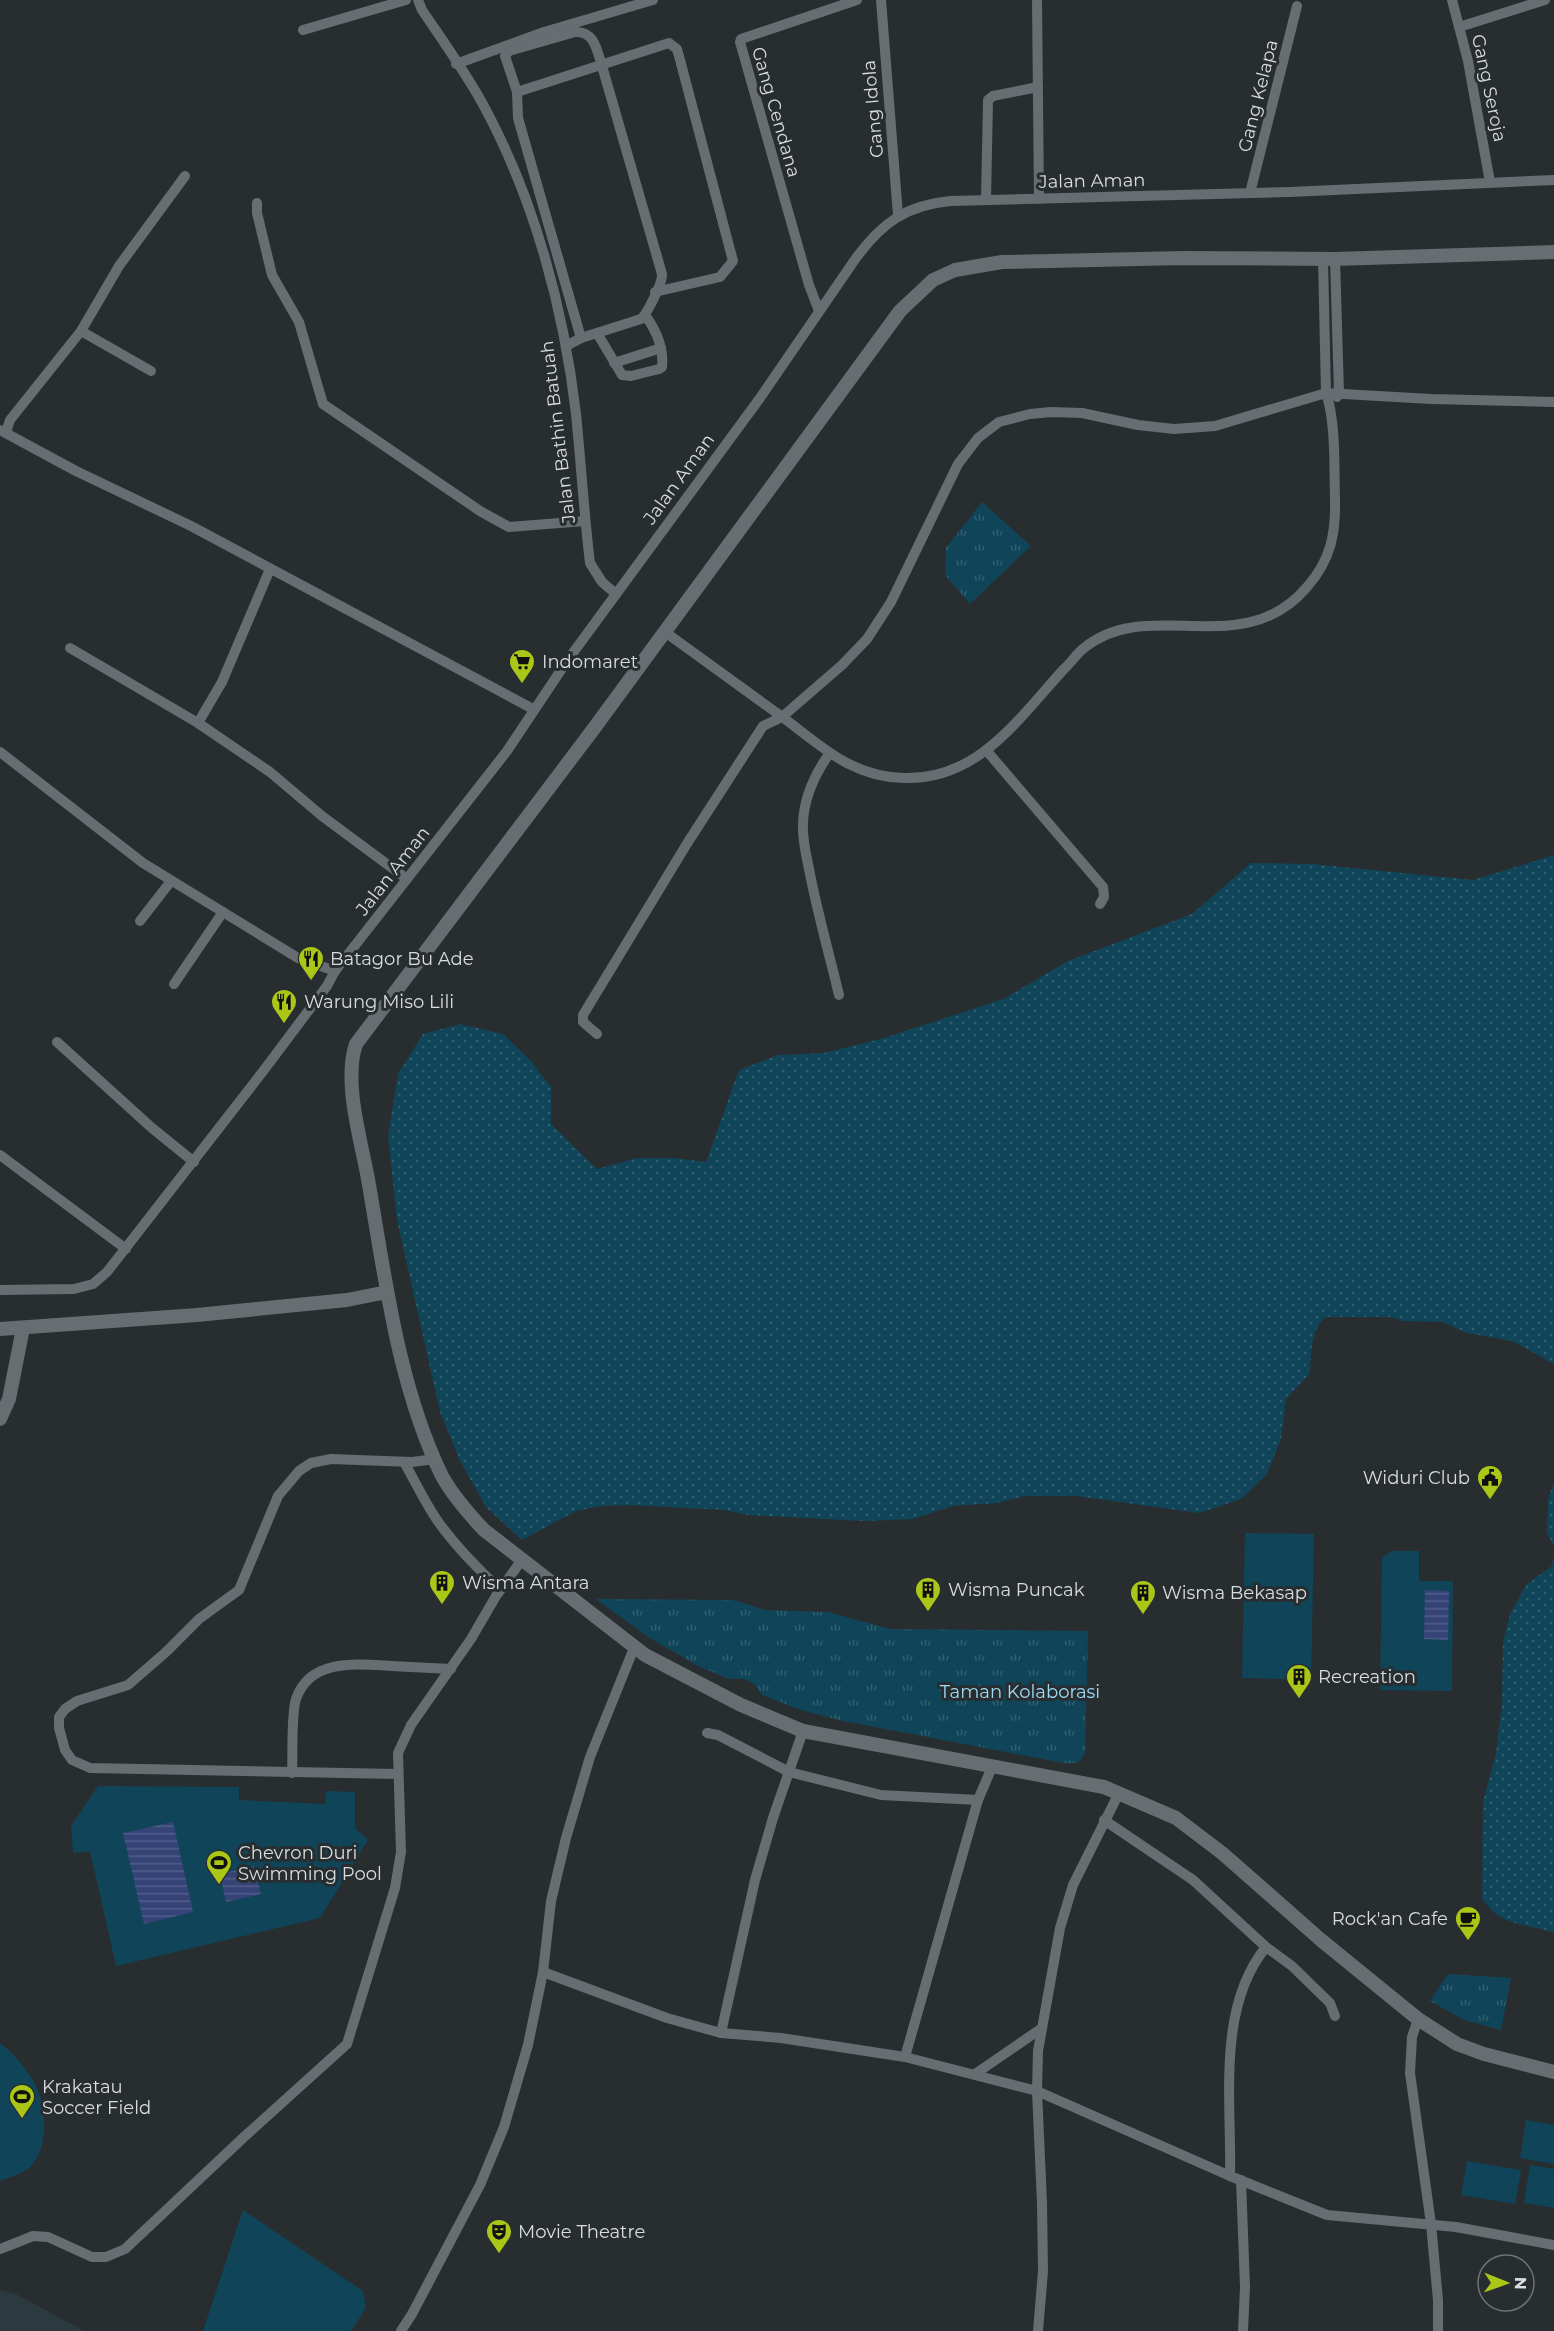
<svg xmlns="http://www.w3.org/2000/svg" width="1554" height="2331" font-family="Montserrat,sans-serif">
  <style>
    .built { fill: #2c393e }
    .grass { fill: url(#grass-dots) }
    .park { fill: url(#park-tufts) }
    .pitch { fill: #104559 }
    .water { fill: url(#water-rules) }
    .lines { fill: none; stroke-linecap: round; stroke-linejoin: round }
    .minor { stroke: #676d70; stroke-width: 10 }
    .tertiary { stroke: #676d70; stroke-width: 14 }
    .labels { text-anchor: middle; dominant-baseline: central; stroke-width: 6; stroke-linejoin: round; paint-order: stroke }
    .street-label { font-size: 18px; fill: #d9ddde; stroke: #282d30 }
    .poi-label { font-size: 18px; fill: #d9ddde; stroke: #282d30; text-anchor: start }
    .park-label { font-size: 18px; fill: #9edaf5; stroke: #282d30 }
  </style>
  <defs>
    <pattern id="grass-dots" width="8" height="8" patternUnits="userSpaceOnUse" patternTransform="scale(1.5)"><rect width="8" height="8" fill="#104559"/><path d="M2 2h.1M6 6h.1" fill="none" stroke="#325f70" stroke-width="1.8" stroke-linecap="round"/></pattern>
    <pattern id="park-tufts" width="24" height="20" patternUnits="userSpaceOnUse" patternTransform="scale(1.5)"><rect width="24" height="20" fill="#104559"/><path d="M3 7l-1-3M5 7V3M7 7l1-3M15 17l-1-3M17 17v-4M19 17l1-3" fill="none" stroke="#325f70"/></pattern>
    <pattern id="water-rules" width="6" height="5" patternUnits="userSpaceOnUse" patternTransform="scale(1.5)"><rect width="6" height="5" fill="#354377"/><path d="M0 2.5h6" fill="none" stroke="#525e8a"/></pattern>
  </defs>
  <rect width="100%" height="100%" fill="#282d30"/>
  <!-- built -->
  <path class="built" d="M 0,2290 L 16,2294 L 84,2331 L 0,2331 Z"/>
  <!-- grass -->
  <g class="grass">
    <path d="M 1554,855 L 1554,1364 L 1512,1341 L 1467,1333 L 1443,1322 L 1403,1321 L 1391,1317 L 1326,1317 C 1310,1330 1311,1354 1310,1373 L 1286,1399 L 1281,1439 L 1267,1474 L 1241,1499 L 1199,1513 L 1077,1496 L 1025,1496 L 997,1503 L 952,1506 L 913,1519 L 865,1521 L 747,1515 L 725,1510 L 630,1505 L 601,1506 L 576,1511 L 522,1540 L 486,1507 L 460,1461 L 440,1412 L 397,1220 L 388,1136 L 398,1074 L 423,1034 L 460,1024 L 503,1034 L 531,1061 L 551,1087 L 551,1124 L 597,1169 L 637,1158 L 673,1158 L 706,1162 L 739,1070 L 778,1055 L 824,1053 L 884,1038 L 1003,999 L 1068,961 L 1192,914 L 1251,863 L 1313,864 L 1473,880 Z"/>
    <path d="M 1554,1482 L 1554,1546 L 1547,1533 L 1548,1500 Z"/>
    <path d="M 1554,1554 L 1554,1933 C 1536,1926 1515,1926 1499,1916 C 1492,1912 1487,1904 1482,1899 L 1483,1802 L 1496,1753 L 1502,1703 L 1503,1642 L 1510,1614 L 1526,1585 L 1552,1566 Z"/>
  </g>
  <!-- park -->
  <g class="park">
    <path d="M 982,502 L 1031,546 L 970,604 L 945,575 L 946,548 Z"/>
    <path d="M 596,1599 L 734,1600 L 765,1610 L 828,1612 L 890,1629 L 1088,1631 L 1085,1753 C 1080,1763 1076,1764 1064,1763 L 843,1721 L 801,1710 L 762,1695 L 754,1684 L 745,1679 L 729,1679 L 700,1667 L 648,1637 Z"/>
    <path d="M 1448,1974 L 1511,1978 L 1501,2030 L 1464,2020 L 1430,2001 Z"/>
  </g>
  <!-- pitch -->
  <g class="pitch">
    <path d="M 1245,1533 L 1314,1534 L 1311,1680 L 1242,1678 Z"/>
    <path d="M 1391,1551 L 1419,1551 L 1419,1581 L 1453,1581 L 1452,1691 L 1380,1690 L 1382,1558 Z"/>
    <path d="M 98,1786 L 239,1787 L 239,1800 L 325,1804 L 326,1791 L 355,1792 L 355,1828 L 368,1840 L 320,1918 L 116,1966 L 90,1851 L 73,1853 L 71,1826 Z"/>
    <path d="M 0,2043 C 13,2053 26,2068 34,2082 C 47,2106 50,2147 30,2167 C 23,2174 9,2177 0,2181 Z"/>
    <path d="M 1526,2120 L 1554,2125 L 1554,2164 L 1520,2158 Z"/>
    <path d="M 1467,2161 L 1521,2170 L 1515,2204 L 1461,2195 Z"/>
    <path d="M 1530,2165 L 1554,2169 L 1554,2208 L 1524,2203 Z"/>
    <path d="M 243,2210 L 363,2291 L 366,2308 L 351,2331 L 203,2331 Z"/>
  </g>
  <!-- water -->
  <g class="water">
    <path d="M 1425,1590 L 1449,1591 L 1448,1640 L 1424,1639 Z"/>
    <path d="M 173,1822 L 193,1912 L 144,1924 L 123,1833 Z"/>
    <path d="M 254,1866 L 261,1894 L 226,1902 L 220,1874 Z"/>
  </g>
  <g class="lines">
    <!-- minor -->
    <g class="minor">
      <path d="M 418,0 L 422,10 C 443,41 469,77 486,110 C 535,202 564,310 576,414 C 581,463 584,514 590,563 L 602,582 L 616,594"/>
      <path d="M 881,0 L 898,215"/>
      <path d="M 1037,0 L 1039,199"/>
      <path d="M 1452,0 L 1468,61 L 1490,182"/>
      <path d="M 1459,27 L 1545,0"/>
      <path d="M 303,30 L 406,0"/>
      <path d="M 456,64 L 544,32 L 653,0"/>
      <path d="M 517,92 L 505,56 L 509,51 L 575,32 C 595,31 597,51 602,66 L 662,274 C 663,282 647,314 641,319 L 581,338 L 566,346"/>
      <path d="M 1250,193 L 1297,6"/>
      <path d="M 986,200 L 988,100 L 993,96 L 1038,87"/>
      <path d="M 257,203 L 257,213 L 272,275 L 299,322 L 323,404 L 480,511 L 509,527 L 585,521"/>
      <path d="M 1335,259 L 1339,393 L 1337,397"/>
      <path d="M 819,311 L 809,285 L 740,42 L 741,39 L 857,0"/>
      <path d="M 81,331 L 151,371"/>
      <path d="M 597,333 L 622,375 L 631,376 L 659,369 L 662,367 C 664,348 656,330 645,315"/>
      <path d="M 581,338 L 518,118 L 517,92 L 669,43 L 677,49 L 679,56 L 733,261 L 720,277 L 655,292"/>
      <path d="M 614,363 L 661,348"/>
      <path d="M 0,430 L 76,471 L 191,526 L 533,709"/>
      <path d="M 6,432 L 10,420 L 81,331 L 119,266 L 185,176"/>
      <path d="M 665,632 C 701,658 737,684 774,711 C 817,741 846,776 903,778 C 978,781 1019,718 1064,669 C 1071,663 1076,654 1084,648 C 1148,595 1243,663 1307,587 C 1331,560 1336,533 1335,498 C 1334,467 1336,422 1326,393 L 1323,259"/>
      <path d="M 70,648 L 198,723 L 270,772 L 322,816 L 407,879"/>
      <path d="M 198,723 L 222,682 L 270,569"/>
      <path d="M 986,750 L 1103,887 L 1104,897 L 1100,904"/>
      <path d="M 0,752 L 143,863 L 298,958 L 335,971"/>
      <path d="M 829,754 C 815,774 804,798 803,823 C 802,838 806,854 809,869 C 817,911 829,953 839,995"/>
      <path d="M 140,921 L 171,881"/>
      <path d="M 174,984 L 223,912"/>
      <path d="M 597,1034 L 583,1022 L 583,1015 L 688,842 L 763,726 L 782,717 L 842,665 L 867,639 L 891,602 L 958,464 L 978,438 L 999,422 L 1030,414 L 1051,412 L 1082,413 L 1138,425 L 1174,429 L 1215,426 L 1326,393 L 1431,399 L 1554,402"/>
      <path d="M 57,1042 L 152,1128 L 194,1162"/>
      <path d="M 0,1155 L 126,1249"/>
      <path d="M 0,1290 L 74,1289 L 93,1284 L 107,1272 L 264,1070 L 327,986 L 335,971 L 507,751 L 567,661 L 760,398 L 856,258 C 882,223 906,205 951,201 L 1290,192 L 1554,180"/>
      <path d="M 404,1462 C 415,1481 424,1501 437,1520 C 455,1546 478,1568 500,1590"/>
      <path d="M 707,1733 L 718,1735 L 789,1772 L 881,1795 L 978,1800"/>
      <path d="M 292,1773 C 293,1755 291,1714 296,1699 C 310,1658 357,1664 391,1666 C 411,1667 431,1668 451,1669"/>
      <path d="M 397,1774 L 90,1768 L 72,1760 L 65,1750 L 59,1728 L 59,1717 L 65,1709 L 77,1701 L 128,1685 L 166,1652 L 199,1619 L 239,1590 L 278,1496 L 299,1471 L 311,1463 L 331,1459 L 412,1462 L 435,1459"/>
      <path d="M 1104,1820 L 1193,1880 L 1266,1947 L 1292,1966 L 1330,2003 L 1335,2016"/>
      <path d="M 543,1972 L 667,2018 L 721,2033 L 781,2038 L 905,2057 L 1037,2091 L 1230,2176 L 1327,2215 L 1456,2227 L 1554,2245"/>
      <path d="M 1418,2019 L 1412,2037 L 1410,2073 L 1431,2224 L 1438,2300 L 1438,2331"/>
      <path d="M 721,2033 L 755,1880 L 773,1818 L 803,1731"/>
      <path d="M 905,2057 L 978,1800 L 992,1767"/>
      <path d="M 975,2074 L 1042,2028"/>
      <path d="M 1230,2176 C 1232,2103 1216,2008 1266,1947"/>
      <path d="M 1241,2180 L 1245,2287 L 1243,2331"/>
      <path d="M 0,2249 L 33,2236 L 48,2237 L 92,2257 L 106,2257 L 125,2249 L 244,2137 L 347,2044 L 395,1888 L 401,1852 L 398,1753 L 411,1725 L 471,1639 L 496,1596 L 521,1561"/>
      <path d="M 401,2331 L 412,2314 L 480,2185 L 504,2127 L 528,2045 L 543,1972 L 551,1901 L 566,1838 L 590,1757 L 634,1648"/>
      <path d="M 1038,2331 L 1043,2271 L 1042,2203 L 1037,2091 L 1038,2051 L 1060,1928 L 1073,1885 L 1119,1793"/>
    </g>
    <!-- tertiary -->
    <g class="tertiary">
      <path d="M 1554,252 L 1335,259 L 1184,258 L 1002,262 L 955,270 L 933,280 L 900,311 L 595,727 L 356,1044 C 343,1082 361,1140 368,1179 C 385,1277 398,1386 442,1476 C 453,1496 468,1513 484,1530 L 645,1655 L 741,1705 L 803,1731 L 1104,1787 L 1176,1818 L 1222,1853 L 1321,1940 L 1418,2019 L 1457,2044 L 1484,2054 L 1554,2072"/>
      <path d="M 0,1329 L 197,1315 L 347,1300 L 387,1292"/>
      <path d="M 0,1419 L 9,1399 L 23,1328"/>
    </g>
  </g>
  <!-- icons -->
  <defs>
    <symbol id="supermarket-pin" viewBox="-11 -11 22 30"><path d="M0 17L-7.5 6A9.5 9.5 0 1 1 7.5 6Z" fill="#aac718" stroke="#282d30"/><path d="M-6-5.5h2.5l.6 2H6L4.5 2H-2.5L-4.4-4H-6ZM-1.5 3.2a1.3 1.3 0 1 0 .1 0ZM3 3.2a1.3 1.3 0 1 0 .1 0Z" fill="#111"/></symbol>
    <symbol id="restaurant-pin" viewBox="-11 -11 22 30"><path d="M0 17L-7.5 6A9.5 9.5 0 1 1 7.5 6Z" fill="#aac718" stroke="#282d30"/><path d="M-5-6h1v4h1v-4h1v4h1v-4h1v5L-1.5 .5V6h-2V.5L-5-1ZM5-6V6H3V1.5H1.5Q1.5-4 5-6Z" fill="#111"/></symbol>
    <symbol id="civic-pin" viewBox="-11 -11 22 30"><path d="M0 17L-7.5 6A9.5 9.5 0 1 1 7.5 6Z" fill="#aac718" stroke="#282d30"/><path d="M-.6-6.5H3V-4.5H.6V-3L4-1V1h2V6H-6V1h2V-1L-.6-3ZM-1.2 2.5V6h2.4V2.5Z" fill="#111"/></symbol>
    <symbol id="building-pin" viewBox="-11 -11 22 30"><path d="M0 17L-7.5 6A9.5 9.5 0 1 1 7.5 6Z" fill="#aac718" stroke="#282d30"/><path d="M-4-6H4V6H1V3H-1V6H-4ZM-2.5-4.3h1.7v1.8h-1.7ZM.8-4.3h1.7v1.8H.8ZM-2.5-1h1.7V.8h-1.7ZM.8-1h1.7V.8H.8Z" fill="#111"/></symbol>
    <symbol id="stadium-pin" viewBox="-11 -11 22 30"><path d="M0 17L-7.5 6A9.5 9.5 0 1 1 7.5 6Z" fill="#aac718" stroke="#282d30"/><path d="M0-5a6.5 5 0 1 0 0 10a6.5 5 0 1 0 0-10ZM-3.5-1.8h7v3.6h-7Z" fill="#111"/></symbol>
    <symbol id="cafe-pin" viewBox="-11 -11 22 30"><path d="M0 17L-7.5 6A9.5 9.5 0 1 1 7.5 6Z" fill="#aac718" stroke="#282d30"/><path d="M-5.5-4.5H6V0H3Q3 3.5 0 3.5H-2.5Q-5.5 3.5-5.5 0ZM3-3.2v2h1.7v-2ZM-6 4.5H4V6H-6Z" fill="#111"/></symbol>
    <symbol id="theatre-pin" viewBox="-11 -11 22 30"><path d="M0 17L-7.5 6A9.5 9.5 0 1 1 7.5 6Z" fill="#aac718" stroke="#282d30"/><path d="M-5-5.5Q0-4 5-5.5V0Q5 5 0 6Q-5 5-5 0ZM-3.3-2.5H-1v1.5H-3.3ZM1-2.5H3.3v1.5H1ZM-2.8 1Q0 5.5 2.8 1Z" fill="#111"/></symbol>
  </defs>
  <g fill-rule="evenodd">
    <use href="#supermarket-pin" x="507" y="647" width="30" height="40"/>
    <use href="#restaurant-pin" x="296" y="944" width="30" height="40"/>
    <use href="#restaurant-pin" x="269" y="987" width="30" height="40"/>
    <use href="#civic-pin" x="1475" y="1463" width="30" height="40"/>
    <use href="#building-pin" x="427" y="1568" width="30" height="40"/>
    <use href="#building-pin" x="913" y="1575" width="30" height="40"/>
    <use href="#building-pin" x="1128" y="1578" width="30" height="40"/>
    <use href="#building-pin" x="1284" y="1662" width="30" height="40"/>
    <use href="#stadium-pin" x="204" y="1848" width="30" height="40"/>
    <use href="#cafe-pin" x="1453" y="1904" width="30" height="40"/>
    <use href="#stadium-pin" x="7" y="2082" width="30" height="40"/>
    <use href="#theatre-pin" x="484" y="2217" width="30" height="40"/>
  </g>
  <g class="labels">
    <!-- street labels -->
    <g class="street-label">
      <text transform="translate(1489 88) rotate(78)">Gang Seroja</text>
      <text transform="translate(1258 96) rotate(-76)">Gang Kelapa</text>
      <text transform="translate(873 109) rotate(-95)">Gang Idola</text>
      <text transform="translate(776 112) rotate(74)">Gang Cendana</text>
      <text transform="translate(1092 181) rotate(-1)">Jalan Aman</text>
      <text transform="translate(558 432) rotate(-97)">Jalan Bathin Batuah</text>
      <text transform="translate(679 479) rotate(-54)">Jalan Aman</text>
      <text transform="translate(393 871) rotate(-52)">Jalan Aman</text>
    </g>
    <!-- poi labels -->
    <g class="poi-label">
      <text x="542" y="662">Indomaret</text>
      <text x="330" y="959">Batagor Bu Ade</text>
      <text x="304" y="1002">Warung Miso Lili</text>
      <text x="1470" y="1478" text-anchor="end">Widuri Club</text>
      <text x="462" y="1583">Wisma Antara</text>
      <text x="948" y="1590">Wisma Puncak</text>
      <text x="1162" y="1593">Wisma Bekasap</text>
      <text x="1318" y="1677">Recreation</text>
      <text x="238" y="1853">Chevron Duri<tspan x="238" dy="21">Swimming Pool</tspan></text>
      <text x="1448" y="1919" text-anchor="end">Rock'an Cafe</text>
      <text x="42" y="2087">Krakatau<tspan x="42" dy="21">Soccer Field</tspan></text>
      <text x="518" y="2232">Movie Theatre</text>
    </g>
    <!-- park labels -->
    <g class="park-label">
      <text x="1020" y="1692">Taman Kolaborasi</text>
    </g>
  </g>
  <!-- north arrow -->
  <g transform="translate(1506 2283) rotate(91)"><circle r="28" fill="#282d30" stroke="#6f7376" stroke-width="1.5"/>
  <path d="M0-4.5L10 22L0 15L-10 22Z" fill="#aac718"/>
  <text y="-9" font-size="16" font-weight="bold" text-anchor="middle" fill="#d9ddde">N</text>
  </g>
</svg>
